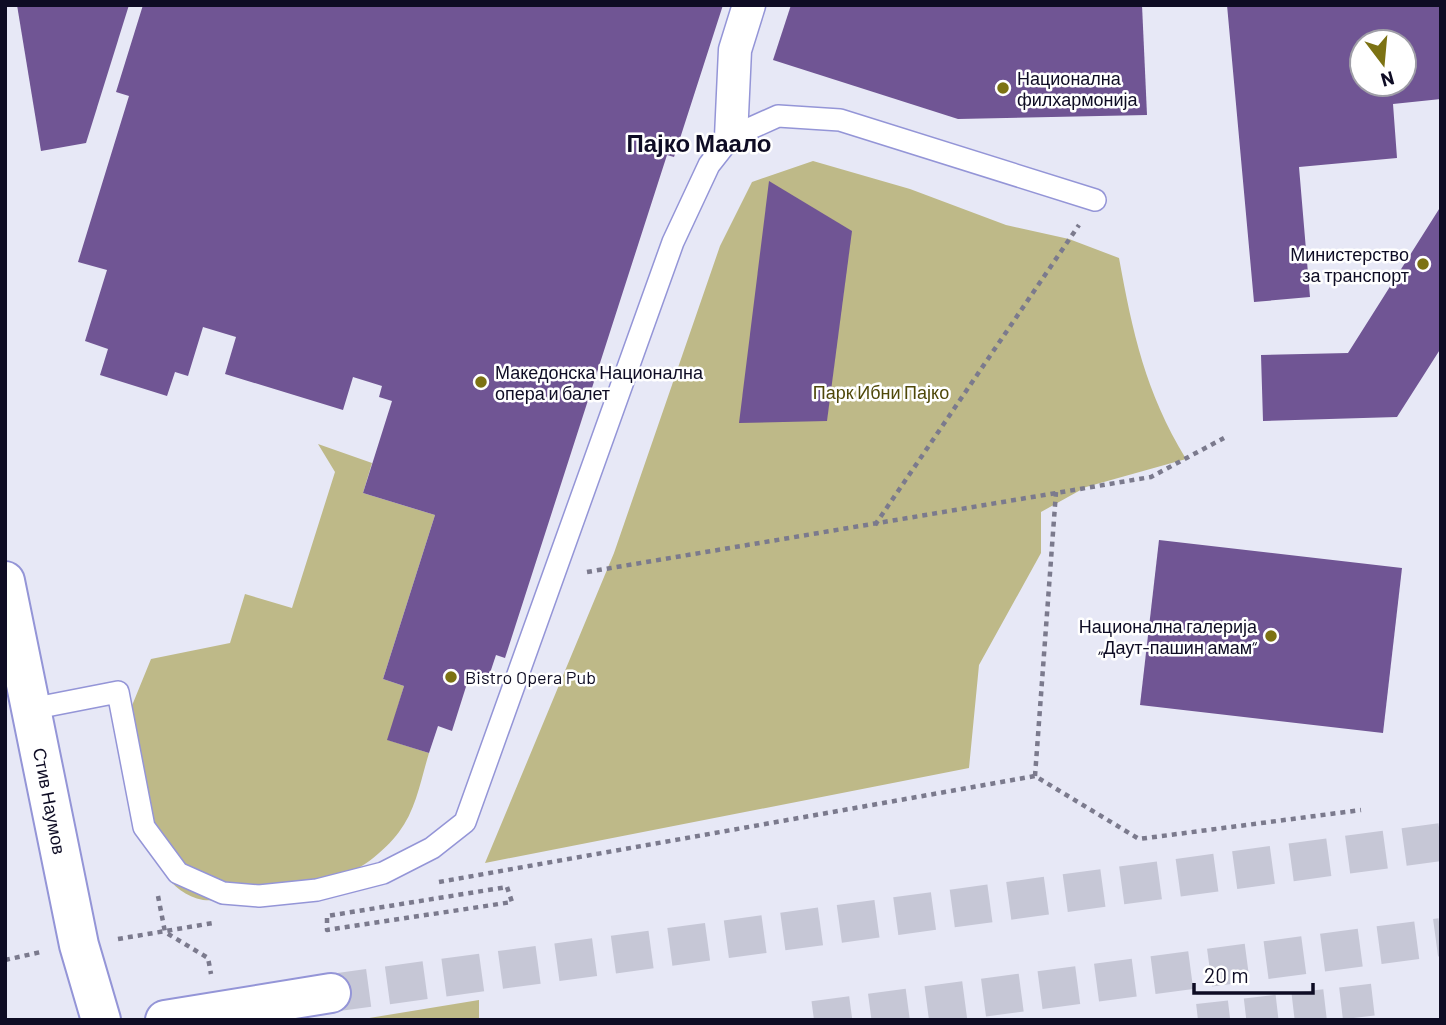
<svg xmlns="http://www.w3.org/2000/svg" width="1446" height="1025" font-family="Barlow,sans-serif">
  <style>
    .green { fill: #beb988 }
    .building { fill: #705594; fill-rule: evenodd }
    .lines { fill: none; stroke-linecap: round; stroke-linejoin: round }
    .pedestrian-tunnel { stroke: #c6c7d6; stroke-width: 32; stroke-dasharray: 32 16; stroke-linecap: butt }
    .tertiary-tunnel { stroke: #c6c7d6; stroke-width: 38; stroke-dasharray: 38 19; stroke-linecap: butt }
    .service-casing { stroke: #9495d7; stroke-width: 24 }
    .pedestrian-casing { stroke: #9495d7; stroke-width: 35 }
    .tertiary-casing { stroke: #9495d7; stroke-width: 42 }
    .path { stroke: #7b7a8d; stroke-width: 4.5; stroke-dasharray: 5 5; stroke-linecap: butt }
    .service { stroke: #fff; stroke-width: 21 }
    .pedestrian { stroke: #fff; stroke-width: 32 }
    .tertiary { stroke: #fff; stroke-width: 38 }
    .poi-dot { fill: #7c7213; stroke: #fff; stroke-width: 2.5 }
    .labels { text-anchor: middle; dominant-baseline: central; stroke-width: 5; stroke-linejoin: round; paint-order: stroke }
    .poi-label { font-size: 18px; fill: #0e0c24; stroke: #fff; text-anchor: start }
    .park-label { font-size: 18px; fill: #4f4809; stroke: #fff }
    .street-label { font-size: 18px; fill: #0e0c24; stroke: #fff }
    .district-label { font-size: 24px; font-weight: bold; fill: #0e0c24; stroke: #fff }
  </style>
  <rect width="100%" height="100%" fill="#e7e8f6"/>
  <!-- green -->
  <g class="green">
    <path d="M 813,161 L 910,189 L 1006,225 L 1069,239 L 1119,258 C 1133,334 1145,391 1186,459 L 1086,487 L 1041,512 L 1041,553 L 979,665 L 969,768 L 485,863 L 614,553 L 720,246 L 752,182 Z"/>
    <path d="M 318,444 L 372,463 L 363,493 L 435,515 L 383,679 L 404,686 L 388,740 L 429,753 C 421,779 416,810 399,832 C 384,852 358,872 335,879 C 311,887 225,903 203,900 C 186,897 173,886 164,873 L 131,708 L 151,659 L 230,643 L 245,594 L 292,608 L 335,472 Z"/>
    <path d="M 479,1000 L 479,1020 L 357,1020 Z"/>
  </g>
  <!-- building -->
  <g class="building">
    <path d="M 17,5 L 129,5 L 86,143 L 41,151 Z"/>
    <path d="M 143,5 L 723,5 L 674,157 L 667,155 L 505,658 L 496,655 L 488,679 L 470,674 L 452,731 L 438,726 L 429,753 L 387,740 L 404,686 L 383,679 L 435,515 L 363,493 L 392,401 L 379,397 L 382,386 L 353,377 L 343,410 L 225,374 L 236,337 L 203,327 L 188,376 L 175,372 L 167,396 L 100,375 L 108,349 L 85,341 L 107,270 L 78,262 L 129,96 L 116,92 Z"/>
    <path d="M 791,5 L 1142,5 L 1147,115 L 958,119 L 773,60 Z"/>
    <path d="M 1227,5 L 1441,5 L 1441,99 L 1393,104 L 1397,158 L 1299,167 L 1310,297 L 1254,302 ZM 1362,42 L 1404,42 L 1404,84 L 1362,84 Z"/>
    <path d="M 769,181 L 852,231 L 827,421 L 739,423 Z"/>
    <path d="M 1441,206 L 1441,348 L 1397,417 L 1263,421 L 1261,355 L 1348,353 Z"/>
    <path d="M 1159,540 L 1402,568 L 1383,733 L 1140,705 Z"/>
  </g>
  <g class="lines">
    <!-- pedestrian-tunnel -->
    <path class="pedestrian-tunnel" d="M 1198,1020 L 1378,999"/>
    <!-- tertiary-tunnel -->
    <g class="tertiary-tunnel">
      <path d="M 331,993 L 1441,842"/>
      <path d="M 814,1020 L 1441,937"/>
    </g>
    <defs>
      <path id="service" d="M 31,709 L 118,692 L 144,827 L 178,873 L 223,893 L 259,896 L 317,890 L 383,873 L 432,848 L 465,822 L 673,242 L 709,165 L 731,137 L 778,116 L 840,120 L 1095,200"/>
      <path id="pedestrian" d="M 731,137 L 735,50 L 749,5"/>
      <g id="tertiary">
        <path d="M 5,581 L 79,945 L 101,1020"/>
        <path d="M 165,1020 L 331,993"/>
      </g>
    </defs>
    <!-- service casing -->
    <use href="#service" class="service-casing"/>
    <!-- pedestrian casing -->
    <use href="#pedestrian" class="pedestrian-casing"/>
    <!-- tertiary casing -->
    <use href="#tertiary" class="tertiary-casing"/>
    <!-- path -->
    <g class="path">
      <path d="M 875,525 L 1079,225"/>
      <path d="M 587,572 L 1151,477 L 1224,438"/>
      <path d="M 1035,776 L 1056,492"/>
      <path d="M 439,882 L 1035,776 L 1139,839 L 1361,810"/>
      <path d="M 507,887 L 512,902 L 327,930 L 327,916 Z"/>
      <path d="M 158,896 L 165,932 L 208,958 L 211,974"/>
      <path d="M 118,939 L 213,923"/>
      <path d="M 5,960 L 41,952"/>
    </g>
    <!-- service -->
    <use href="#service" class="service"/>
    <!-- pedestrian -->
    <use href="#pedestrian" class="pedestrian"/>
    <!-- tertiary -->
    <use href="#tertiary" class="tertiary"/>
  </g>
  <!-- markers -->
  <g class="poi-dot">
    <circle cx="1003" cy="88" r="7"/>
    <circle cx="1423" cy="264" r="7"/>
    <circle cx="481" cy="382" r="7"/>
    <circle cx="1271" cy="636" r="7"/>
    <circle cx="451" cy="677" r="7"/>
  </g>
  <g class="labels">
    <!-- poi labels -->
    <g class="poi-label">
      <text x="1017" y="78">Национална<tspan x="1017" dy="21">филхармонија</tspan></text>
      <text x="1409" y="254" text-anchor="end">Министерство<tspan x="1409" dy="21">за транспорт</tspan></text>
      <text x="495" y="372">Македонска Национална<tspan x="495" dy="21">опера и балет</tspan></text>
      <text x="1257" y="626" text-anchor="end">Национална галерија<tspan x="1257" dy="21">„Даут-пашин амам“</tspan></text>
      <text x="465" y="677">Bistro Opera Pub</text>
    </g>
    <!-- park labels -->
    <g class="park-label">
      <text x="881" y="392">Парк Ибни Пајко</text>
    </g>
    <!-- street labels -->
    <g class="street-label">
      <text transform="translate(50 801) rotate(79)">Стив Наумов</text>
    </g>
    <!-- district labels -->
    <g class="district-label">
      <text x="699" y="142">Пајко Маало</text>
    </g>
  </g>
  <!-- border -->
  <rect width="1446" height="1025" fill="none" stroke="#0e0c24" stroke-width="14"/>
  <!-- north arrow -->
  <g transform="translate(1383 63) rotate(164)"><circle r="33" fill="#ffffff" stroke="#9f9ea7" stroke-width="2"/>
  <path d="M0-5L12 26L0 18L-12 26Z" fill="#7c7213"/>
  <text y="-10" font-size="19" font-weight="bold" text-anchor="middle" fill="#0e0c24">N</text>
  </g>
  <!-- scale -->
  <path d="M1194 983v10h119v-10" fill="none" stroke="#0e0c24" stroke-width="3.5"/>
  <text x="1204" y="983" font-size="21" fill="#0e0c24" stroke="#ffffff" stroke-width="5" paint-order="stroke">20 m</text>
</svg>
